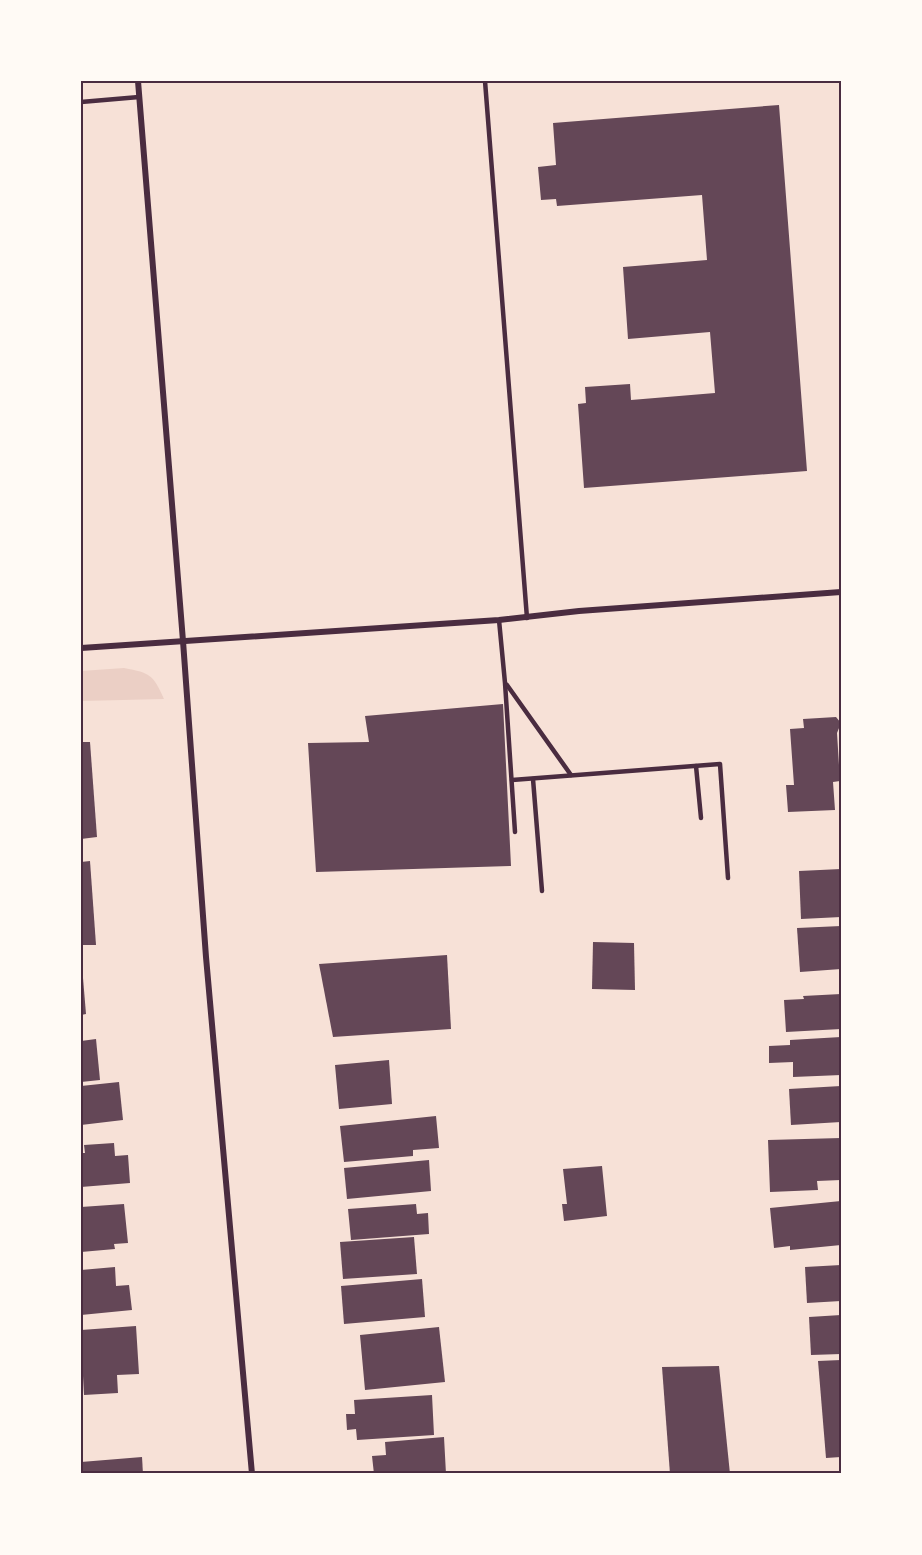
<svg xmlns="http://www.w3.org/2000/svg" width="922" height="1555" font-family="'PT Sans Narrow',sans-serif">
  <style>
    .green { fill: #ebcfc5 }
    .building { fill: #644757 }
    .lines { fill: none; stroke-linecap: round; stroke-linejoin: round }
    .service { stroke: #4a2c40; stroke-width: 4.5 }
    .minor { stroke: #4a2c40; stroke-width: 6 }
    .neatline { fill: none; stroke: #4a2c40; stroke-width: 2 }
  </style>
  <rect width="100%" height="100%" fill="#f7e1d7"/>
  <!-- green -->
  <path class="green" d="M 124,668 C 151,673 153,675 164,699 L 81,701 L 81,671 Z"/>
  <!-- building -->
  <g class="building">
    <path d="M 779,105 L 807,471 L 584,488 L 578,404 L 586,403 L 585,387 L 630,384 L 631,400 L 715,393 L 710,332 L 628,339 L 623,267 L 707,260 L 702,195 L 557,206 L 556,199 L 541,200 L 538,167 L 556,165 L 553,123 Z"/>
    <path d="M 503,704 L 511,866 L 316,872 L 308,743 L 369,742 L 365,716 Z"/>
    <path d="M 836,717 L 841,723 L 837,733 L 840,781 L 833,782 L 835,810 L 788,812 L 786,785 L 794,785 L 790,729 L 804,728 L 803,719 Z"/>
    <path d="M 81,742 L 90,742 L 97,837 L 81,839 Z"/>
    <path d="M 90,861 L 96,945 L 81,945 L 81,862 Z"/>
    <path d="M 841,869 L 841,917 L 801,919 L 799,871 Z"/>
    <path d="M 841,926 L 841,969 L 800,972 L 797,928 Z"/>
    <path d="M 593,942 L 634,943 L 635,990 L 592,989 Z"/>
    <path d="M 447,955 L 451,1029 L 333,1037 L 319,964 Z"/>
    <path d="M 81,978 L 83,978 L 86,1014 L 81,1015 Z"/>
    <path d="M 841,994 L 841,1029 L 786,1032 L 784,1000 L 804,999 L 803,996 Z"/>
    <path d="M 841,1037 L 841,1075 L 793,1077 L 793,1062 L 769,1063 L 769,1046 L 790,1045 L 790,1040 Z"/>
    <path d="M 96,1039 L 100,1080 L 81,1082 L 81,1041 Z"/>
    <path d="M 389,1060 L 392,1104 L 339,1109 L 335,1065 Z"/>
    <path d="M 119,1082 L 123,1120 L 81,1125 L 81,1086 Z"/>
    <path d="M 841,1086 L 841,1122 L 791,1125 L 789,1089 Z"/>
    <path d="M 436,1116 L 439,1148 L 413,1150 L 413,1156 L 344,1162 L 340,1126 Z"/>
    <path d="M 841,1138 L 841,1180 L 817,1181 L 818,1190 L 770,1192 L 768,1140 Z"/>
    <path d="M 114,1143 L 115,1156 L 128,1155 L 130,1183 L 81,1187 L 81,1153 L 85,1153 L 84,1145 Z"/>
    <path d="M 429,1160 L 431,1191 L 347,1199 L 344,1168 Z"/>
    <path d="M 602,1166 L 607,1216 L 564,1221 L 562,1204 L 567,1204 L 563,1169 Z"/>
    <path d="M 841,1201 L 841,1245 L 790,1250 L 790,1246 L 774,1248 L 770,1208 Z"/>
    <path d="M 124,1204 L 128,1243 L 114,1244 L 115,1249 L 81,1252 L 81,1207 Z"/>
    <path d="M 416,1204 L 417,1214 L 428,1213 L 429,1234 L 351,1240 L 348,1209 Z"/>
    <path d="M 414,1237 L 417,1274 L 343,1279 L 340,1242 Z"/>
    <path d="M 841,1265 L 841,1301 L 807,1303 L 805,1267 Z"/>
    <path d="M 115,1267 L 116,1286 L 129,1285 L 132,1310 L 81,1315 L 81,1270 Z"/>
    <path d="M 422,1279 L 425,1317 L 344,1324 L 341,1286 Z"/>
    <path d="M 841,1315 L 841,1354 L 811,1355 L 809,1317 Z"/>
    <path d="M 136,1326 L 139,1374 L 117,1375 L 118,1393 L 84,1395 L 83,1376 L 81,1376 L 81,1330 Z"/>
    <path d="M 439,1327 L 445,1382 L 365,1390 L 360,1335 Z"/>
    <path d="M 841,1360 L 841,1457 L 826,1458 L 818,1361 Z"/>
    <path d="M 719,1366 L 730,1474 L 670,1474 L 662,1367 Z"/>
    <path d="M 432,1395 L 434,1435 L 357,1440 L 356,1429 L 347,1430 L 346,1414 L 355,1414 L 354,1400 Z"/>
    <path d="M 444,1437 L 446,1474 L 422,1474 L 422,1471 L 374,1474 L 372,1456 L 386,1455 L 385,1442 Z"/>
    <path d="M 142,1457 L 143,1474 L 81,1474 L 81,1462 Z"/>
  </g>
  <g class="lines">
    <!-- service -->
    <g class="service">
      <path d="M 485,81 L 527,618 L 526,618"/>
      <path d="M 81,102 L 139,97"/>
      <path d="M 499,620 L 505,683 L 515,832"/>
      <path d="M 507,685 L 571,775"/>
      <path d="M 696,766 L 701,818"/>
      <path d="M 533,779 L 542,891"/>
      <path d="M 512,780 L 720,764 L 728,878"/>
    </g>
    <!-- minor -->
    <g class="minor">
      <path d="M 138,81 L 183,641 L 206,957 L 252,1474"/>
      <path d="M 81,648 L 499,620 L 579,611 L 841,592"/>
    </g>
  </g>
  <!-- border -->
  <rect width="922" height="1555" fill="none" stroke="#fffaf5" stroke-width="165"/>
  <rect x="82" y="82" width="758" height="1390" class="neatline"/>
</svg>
